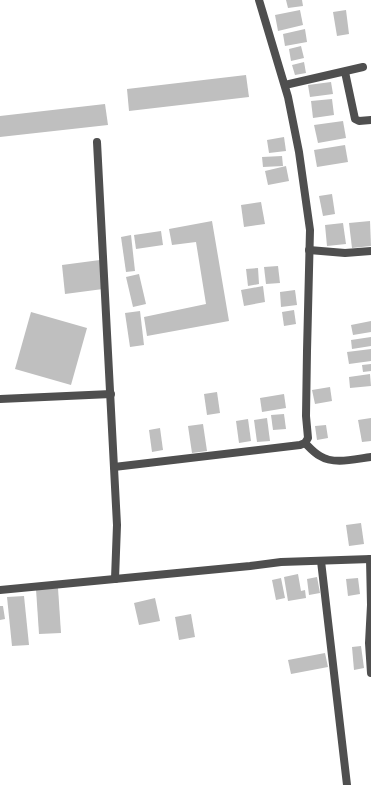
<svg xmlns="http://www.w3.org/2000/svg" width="371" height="785" font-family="'Source Sans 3',sans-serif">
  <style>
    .building { fill: #bfbfbf }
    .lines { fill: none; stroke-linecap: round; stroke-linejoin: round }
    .minor { stroke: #4f4f4f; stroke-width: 8 }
  </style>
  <rect width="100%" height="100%" fill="#fff"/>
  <!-- building -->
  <g class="building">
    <path d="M 286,0 L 302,0 L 303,6 L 288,8 Z"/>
    <path d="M 300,10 L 303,25 L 278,31 L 275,15 Z"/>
    <path d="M 346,10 L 349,34 L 337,36 L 333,12 Z"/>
    <path d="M 305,29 L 307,42 L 285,46 L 283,34 Z"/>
    <path d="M 301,46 L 304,58 L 291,61 L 289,49 Z"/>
    <path d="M 304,62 L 306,73 L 295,75 L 292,65 Z"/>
    <path d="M 246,75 L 249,97 L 129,111 L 127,89 Z"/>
    <path d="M 331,82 L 333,94 L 310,97 L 308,85 Z"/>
    <path d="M 332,99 L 334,115 L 313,118 L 311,101 Z"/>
    <path d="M 105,104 L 108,125 L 0,137 L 0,116 Z"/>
    <path d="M 343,121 L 346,138 L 318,143 L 314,125 Z"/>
    <path d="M 284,137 L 286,151 L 269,153 L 267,140 Z"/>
    <path d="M 345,145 L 348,162 L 317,167 L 314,150 Z"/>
    <path d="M 282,156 L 283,166 L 263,167 L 262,157 Z"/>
    <path d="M 286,166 L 289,181 L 268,185 L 265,171 Z"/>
    <path d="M 332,194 L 335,214 L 323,216 L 319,196 Z"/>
    <path d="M 261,202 L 265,224 L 244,227 L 241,205 Z"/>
    <path d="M 212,221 L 229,321 L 147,336 L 144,317 L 206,304 L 196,242 L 172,245 L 169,229 Z"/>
    <path d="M 370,221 L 371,246 L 352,248 L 349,223 Z"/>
    <path d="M 343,223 L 346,244 L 327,246 L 325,225 Z"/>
    <path d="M 161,231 L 163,245 L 136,249 L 134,235 Z"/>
    <path d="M 131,235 L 135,271 L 126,272 L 121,237 Z"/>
    <path d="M 100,260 L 103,289 L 65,294 L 62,265 Z"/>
    <path d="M 278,266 L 280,283 L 266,284 L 264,267 Z"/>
    <path d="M 258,268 L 259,284 L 248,286 L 246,269 Z"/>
    <path d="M 139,274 L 146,304 L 133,307 L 126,277 Z"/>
    <path d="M 263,286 L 265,302 L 244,306 L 241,290 Z"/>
    <path d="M 295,290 L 297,305 L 281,307 L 280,292 Z"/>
    <path d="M 294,310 L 296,324 L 284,326 L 282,312 Z"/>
    <path d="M 140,311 L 144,345 L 130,347 L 125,313 Z"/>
    <path d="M 31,312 L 87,328 L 71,385 L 15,369 Z"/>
    <path d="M 371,321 L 371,332 L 353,335 L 351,325 Z"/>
    <path d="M 371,337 L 371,346 L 352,349 L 351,340 Z"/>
    <path d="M 371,349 L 371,361 L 349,364 L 347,352 Z"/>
    <path d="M 371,364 L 371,371 L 363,372 L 362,365 Z"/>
    <path d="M 370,374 L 371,386 L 350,388 L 349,377 Z"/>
    <path d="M 330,387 L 332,401 L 315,404 L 312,390 Z"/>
    <path d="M 217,392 L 220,413 L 207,415 L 204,394 Z"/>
    <path d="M 284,394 L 286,408 L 262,412 L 260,398 Z"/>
    <path d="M 284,414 L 286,429 L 273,430 L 271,415 Z"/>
    <path d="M 267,418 L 270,441 L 257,442 L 254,420 Z"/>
    <path d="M 371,418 L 371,441 L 362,442 L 358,420 Z"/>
    <path d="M 248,419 L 251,441 L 239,443 L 236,421 Z"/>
    <path d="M 203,424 L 207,451 L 192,453 L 188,426 Z"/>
    <path d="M 326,425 L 328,438 L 317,440 L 315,426 Z"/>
    <path d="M 160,428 L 163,450 L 152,452 L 149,430 Z"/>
    <path d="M 361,523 L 364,544 L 349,546 L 346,525 Z"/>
    <path d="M 298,574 L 301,591 L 305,590 L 306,598 L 288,601 L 284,577 Z"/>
    <path d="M 317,577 L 320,593 L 309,595 L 307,579 Z"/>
    <path d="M 281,578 L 285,598 L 276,600 L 272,580 Z"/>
    <path d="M 358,578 L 360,594 L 348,596 L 346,579 Z"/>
    <path d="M 58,588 L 61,633 L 39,634 L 36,589 Z"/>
    <path d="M 24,596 L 29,645 L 12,646 L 7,597 Z"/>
    <path d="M 155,598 L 160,621 L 139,625 L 134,603 Z"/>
    <path d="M 0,606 L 3,606 L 5,619 L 0,620 Z"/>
    <path d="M 191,614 L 195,637 L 179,640 L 175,617 Z"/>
    <path d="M 361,646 L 364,668 L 354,670 L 352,647 Z"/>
    <path d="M 325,653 L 328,667 L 291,674 L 288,660 Z"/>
  </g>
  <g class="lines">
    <!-- minor -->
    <g class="minor">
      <path d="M 345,72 L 355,119 L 359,121 L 371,120"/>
      <path d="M 285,85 L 363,67"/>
      <path d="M 97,142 L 117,525 L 115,579"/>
      <path d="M 309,250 L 345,253 L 371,251"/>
      <path d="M 0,399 L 111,394"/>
      <path d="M 305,443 C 310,448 314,453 320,456 C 334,465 355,459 371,457"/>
      <path d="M 114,467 L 300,445 L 305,443 L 308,438 L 306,416 L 307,351 L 310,230 L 299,152 L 288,97 L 259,0"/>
      <path d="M 370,559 L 371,605 L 369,643 L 371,673"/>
      <path d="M 321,561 L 347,785"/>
      <path d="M 0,590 L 250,566 L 281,562 L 371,559"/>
    </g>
  </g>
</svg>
